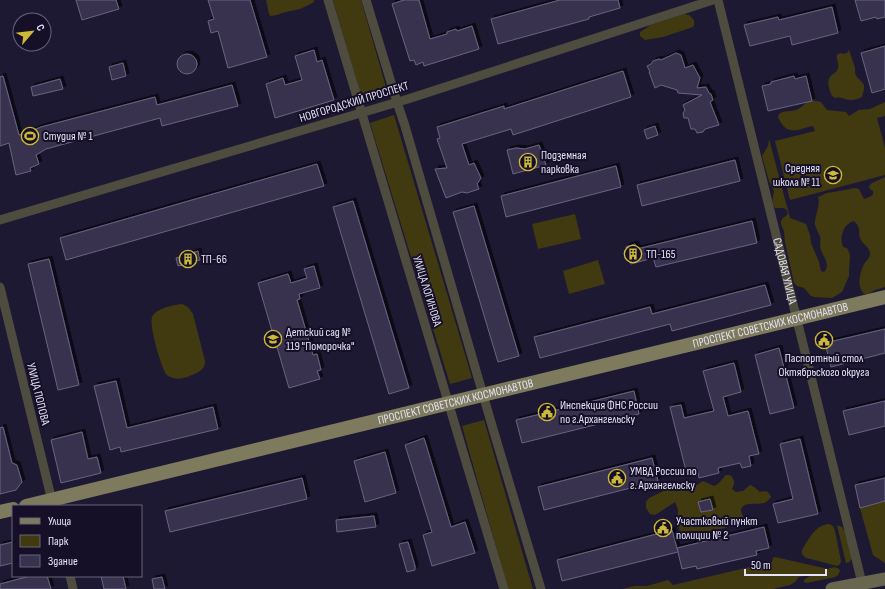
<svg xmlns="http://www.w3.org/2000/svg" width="885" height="589" font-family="'Sofia Sans Condensed',sans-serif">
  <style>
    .green { fill: #413a10 }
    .building { fill: #37334f; stroke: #686483; filter: url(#shadow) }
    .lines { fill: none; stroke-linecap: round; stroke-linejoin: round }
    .street { stroke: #4e4c3e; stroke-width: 9 }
    .secondary { stroke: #696650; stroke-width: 13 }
    .primary { stroke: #7e7a5e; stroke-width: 14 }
    .labels { text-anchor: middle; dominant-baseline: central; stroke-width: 4; stroke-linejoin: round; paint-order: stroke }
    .street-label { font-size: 12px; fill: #e5e3f5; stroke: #150f28 }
    .poi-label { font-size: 12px; fill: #e5e3f5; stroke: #150f28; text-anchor: start }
  </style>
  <defs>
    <filter id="shadow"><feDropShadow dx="3" dy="-3" stdDeviation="0" flood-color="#0009"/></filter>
  </defs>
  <rect width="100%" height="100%" fill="#1e1932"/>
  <!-- green -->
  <g class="green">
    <path d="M 266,0 L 314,0 L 314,2 C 308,5 302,9 296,10 C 292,11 289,11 286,12 C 280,13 276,16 270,16 L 269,14 Z"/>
    <path d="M 333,0 L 361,0 L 386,87 L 361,96 Z"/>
    <path d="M 684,14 L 689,15 L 694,20 L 694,25 L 693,27 L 663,37 L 645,40 L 640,36 L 640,32 L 651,25 Z"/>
    <path d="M 849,50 L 855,68 L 855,72 L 856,76 L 862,82 L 864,85 L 864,89 L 862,97 C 857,100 850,101 845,99 C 841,98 840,97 835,98 L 832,96 C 830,91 826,82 830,77 C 833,73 837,73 838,68 C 839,63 836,59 837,55 L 840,53 L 844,54 L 847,53 Z"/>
    <path d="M 811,100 L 821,102 L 827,110 L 846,112 L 849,116 L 859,110 L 870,109 L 885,102 L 885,116 L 877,118 L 885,148 L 885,175 L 790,200 L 775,141 L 815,131 L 813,126 C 797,129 788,138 778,117 L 779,114 C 784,110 790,112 796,110 C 802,108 805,102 811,100 Z"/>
    <path d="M 394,115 L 472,378 L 450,384 L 370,123 Z"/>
    <path d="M 769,139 L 790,218 L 806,224 L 810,235 L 811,243 L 819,262 L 821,271 L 824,272 C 832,264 821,255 820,246 C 820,243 821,240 820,237 C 819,233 816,229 815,225 C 814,216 821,206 818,197 L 827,193 L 834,192 L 855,188 L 859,189 L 864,199 L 867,198 L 873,195 L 873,191 L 870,189 L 869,186 L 872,183 L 885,177 L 885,287 L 875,290 L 868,294 L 864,294 C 856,285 860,273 864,264 C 867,260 870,258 870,253 C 869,246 862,244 860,238 C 858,230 861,227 854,221 C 843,224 839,237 843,247 L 847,248 L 849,252 L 850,256 L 849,272 L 849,276 L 842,292 L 832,298 L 815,297 L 811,296 L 804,288 L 797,286 L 794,283 L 785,242 L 784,231 L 781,224 L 781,221 L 783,218 L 786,216 L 788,213 L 786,209 L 783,208 L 775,208 C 771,201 773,198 774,191 L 769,181 L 762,156 L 768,146 Z"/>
    <path d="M 575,214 L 581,239 L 538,249 L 532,224 Z"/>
    <path d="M 598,260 L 605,284 L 569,294 L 563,271 Z"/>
    <path d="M 182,304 L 188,307 L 193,314 L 205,361 C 205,369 201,371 194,374 C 188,377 178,381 171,377 C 169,377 167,375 166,374 C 161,366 149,326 152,317 C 156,308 174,305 182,304 Z"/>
    <path d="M 484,420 L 533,589 L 508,589 L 462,426 Z"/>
    <path d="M 726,475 L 730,475 C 735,479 735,484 732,489 L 736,492 L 743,491 L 750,485 L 754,487 L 760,492 C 766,491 768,490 771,497 C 769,499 767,502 764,503 C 759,505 742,501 741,510 C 741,515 745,516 743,522 L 741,523 L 707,533 L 684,537 L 680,534 L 678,522 L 678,509 L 675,502 L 655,515 L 650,514 L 646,508 L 646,502 L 649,498 L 670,488 L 678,483 L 687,483 L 697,485 L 703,481 L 714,486 L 718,484 Z"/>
    <path d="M 885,501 L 885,563 L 873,555 L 860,508 Z"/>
    <path d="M 829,524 L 833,526 L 835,531 L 841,561 L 840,564 L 837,566 L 807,558 C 804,557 801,554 802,550 C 809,539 815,525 829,524 Z"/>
    <path d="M 837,525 L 842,527 L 846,533 L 852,557 L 850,562 L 846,563 Z"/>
    <path d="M 775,557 L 828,569 C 832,567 838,566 840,571 L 838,575 L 835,577 L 807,583 L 804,582 L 804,580 L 811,575 L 799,577 L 795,582 L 790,585 L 773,589 L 623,589 L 634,586 L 647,586 L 668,580 L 673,585 L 772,562 L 773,558 Z"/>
  </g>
  <!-- building -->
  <g class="building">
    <path d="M 76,0 L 116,0 L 119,9 L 82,20 Z"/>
    <path d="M 208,0 L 250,0 L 267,57 L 228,68 L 218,31 L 211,33 L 208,21 L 214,19 Z"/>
    <path d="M 404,0 L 419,0 L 430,39 L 447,34 L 447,32 L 456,29 L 457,31 L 472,26 L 479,49 L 424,66 L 423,62 L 416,65 L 414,60 L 410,61 L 392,4 Z"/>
    <path d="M 560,0 L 618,0 L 620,8 L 589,17 L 589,19 L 498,44 L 491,19 Z"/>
    <path d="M 855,0 L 885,0 L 885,17 L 877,19 L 876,17 L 861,21 Z"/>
    <path d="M 832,7 L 838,33 L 792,45 L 790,36 L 750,46 L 744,25 L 778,17 L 779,20 Z"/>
    <path d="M 885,46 L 885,89 L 872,93 L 861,53 Z"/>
    <path d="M 314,50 L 317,62 L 322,60 L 334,100 L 275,118 L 266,84 L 283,78 L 285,85 L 302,80 L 295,56 Z"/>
    <path d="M 676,53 L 681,55 L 685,68 L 693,65 L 700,78 L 697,88 L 706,87 L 709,93 L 711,94 L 713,100 L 710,102 L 719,125 L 705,129 L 703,132 L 697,133 L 695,129 L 691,129 L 688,118 L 684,118 L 683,113 L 685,110 L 683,105 L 702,95 L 678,93 L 677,90 L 661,85 L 655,88 L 649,72 L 650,72 L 647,66 L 651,64 L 653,61 L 659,59 L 661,60 Z"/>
    <circle cx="187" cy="64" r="10"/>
    <path d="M 123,63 L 126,76 L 112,80 L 109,67 Z"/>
    <path d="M 623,71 L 631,97 L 513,135 L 511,129 L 462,144 L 469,165 L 474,163 L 481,178 L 477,184 L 479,189 L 467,193 L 462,192 L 446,198 L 435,169 L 447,168 L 437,139 L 440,138 L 437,127 L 504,106 L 504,109 Z"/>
    <path d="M 3,76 L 19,135 L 31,131 L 41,127 L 155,97 L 157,105 L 232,85 L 238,106 L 162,126 L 160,118 L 46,149 L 36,155 L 39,164 L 30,168 L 31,171 L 16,175 L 9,143 L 0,146 L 0,77 Z"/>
    <path d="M 794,76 L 795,79 L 806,76 L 812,101 L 768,111 L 762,86 L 771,84 L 771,82 Z"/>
    <path d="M 60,79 L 63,89 L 33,96 L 31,87 Z"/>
    <path d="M 655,126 L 658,135 L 647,139 L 644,130 Z"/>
    <path d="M 539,145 L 546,165 L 513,174 L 507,150 L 516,148 L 525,149 Z"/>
    <path d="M 735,160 L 740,181 L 642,206 L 637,185 Z"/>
    <path d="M 317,164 L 324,186 L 66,260 L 60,238 Z"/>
    <path d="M 616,166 L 621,187 L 506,217 L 501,196 Z"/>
    <path d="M 353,201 L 409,388 L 389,394 L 333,207 Z"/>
    <path d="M 474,206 L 519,356 L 498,362 L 453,212 Z"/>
    <path d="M 752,221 L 757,243 L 656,267 L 653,258 L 631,264 L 626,247 L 635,244 L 637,249 Z"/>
    <path d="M 198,251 L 200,260 L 178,266 L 176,258 Z"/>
    <path d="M 49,259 L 79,385 L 58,390 L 28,264 Z"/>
    <path d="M 314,266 L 320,288 L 299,294 L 300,299 L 297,300 L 313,355 L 317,354 L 321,370 L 317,371 L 320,379 L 289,388 L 275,340 L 271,341 L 268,332 L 272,331 L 258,283 L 288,274 L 291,283 L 307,278 L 304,269 Z"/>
    <path d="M 765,285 L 771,305 L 672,331 L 670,324 L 540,358 L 534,337 L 650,307 L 652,314 Z"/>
    <path d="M 885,329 L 885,353 L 831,367 L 825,343 Z"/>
    <path d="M 779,348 L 794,408 L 770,414 L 755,355 Z"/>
    <path d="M 734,363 L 741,392 L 723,397 L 728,416 L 748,411 L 759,454 L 749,456 L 751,466 L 742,468 L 740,463 L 718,468 L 719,473 L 699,478 L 697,468 L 686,471 L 670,407 L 681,405 L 684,418 L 714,411 L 703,371 Z"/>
    <path d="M 116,381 L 127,428 L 213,407 L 218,429 L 121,452 L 120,447 L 110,450 L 94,386 Z"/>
    <path d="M 634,391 L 639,414 L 522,443 L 516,420 Z"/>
    <path d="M 885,401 L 885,426 L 849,435 L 843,411 Z"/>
    <path d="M 3,427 L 12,463 L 17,465 L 22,482 L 16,490 L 0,494 L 0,428 Z"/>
    <path d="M 82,432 L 88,459 L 97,457 L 101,473 L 61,483 L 51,440 Z"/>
    <path d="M 424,438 L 451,527 L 465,522 L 475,553 L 432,566 L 423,535 L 432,532 L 405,445 Z"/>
    <path d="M 800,439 L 818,514 L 778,523 L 773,504 L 793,499 L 780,444 Z"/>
    <path d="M 385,452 L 396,493 L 365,502 L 354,461 Z"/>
    <path d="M 652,458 L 658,481 L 544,510 L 538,487 Z"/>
    <path d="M 302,478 L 307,499 L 170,532 L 165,511 Z"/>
    <path d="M 885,478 L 885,501 L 860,508 L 855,485 Z"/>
    <path d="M 710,499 L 713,510 L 701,512 L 698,502 Z"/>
    <path d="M 374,516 L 376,527 L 337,532 L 336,520 Z"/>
    <path d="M 764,527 L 769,548 L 756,551 L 757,555 L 697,569 L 696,566 L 682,569 L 677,548 Z"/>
    <path d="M 672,530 L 678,552 L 562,581 L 557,560 Z"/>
    <path d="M 13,542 L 13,563 L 0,566 L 0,545 Z"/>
    <path d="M 408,542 L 415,566 L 415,570 L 407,572 L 399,544 Z"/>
    <path d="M 30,576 L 47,576 L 51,589 L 0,589 L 0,584 Z"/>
    <path d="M 101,576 L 123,576 L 126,589 L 104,589 Z"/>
    <path d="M 162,577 L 165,589 L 154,589 L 152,579 Z"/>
  </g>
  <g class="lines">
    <!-- street -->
    <g class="street">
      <path d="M 328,0 L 504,589"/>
      <path d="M 366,0 L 397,102 L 405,126 L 493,429 L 541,589"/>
      <path id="s1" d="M 718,0 L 862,583"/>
      <path d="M 0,220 L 408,99 L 713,0"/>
      <path d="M 0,287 L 53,505"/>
      <path d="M 70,576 L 73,589"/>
    </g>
    <!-- secondary -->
    <path class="secondary" d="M 832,589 L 885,579"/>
    <!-- primary -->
    <g class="primary">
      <path id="s2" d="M 26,506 L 885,297"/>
      <path d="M 0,512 L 13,509"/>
    </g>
  </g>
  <!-- icons -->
  <defs>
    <symbol id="stadium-ring" viewBox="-11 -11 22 22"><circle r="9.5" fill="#150f28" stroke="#cdb938" stroke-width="1.5"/><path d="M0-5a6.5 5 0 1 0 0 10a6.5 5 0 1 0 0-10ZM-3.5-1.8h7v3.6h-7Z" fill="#cdb938"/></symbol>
    <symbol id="building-ring" viewBox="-11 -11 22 22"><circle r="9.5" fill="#150f28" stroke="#cdb938" stroke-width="1.5"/><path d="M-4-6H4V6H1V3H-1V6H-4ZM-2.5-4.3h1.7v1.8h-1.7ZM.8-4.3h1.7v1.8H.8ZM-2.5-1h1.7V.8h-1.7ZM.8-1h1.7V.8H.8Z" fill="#cdb938"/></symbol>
    <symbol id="school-ring" viewBox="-11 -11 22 22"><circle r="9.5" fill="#150f28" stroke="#cdb938" stroke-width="1.5"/><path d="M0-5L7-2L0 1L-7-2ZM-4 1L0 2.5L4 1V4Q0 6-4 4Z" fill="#cdb938"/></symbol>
    <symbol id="civic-ring" viewBox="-11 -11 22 22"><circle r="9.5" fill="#150f28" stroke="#cdb938" stroke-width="1.5"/><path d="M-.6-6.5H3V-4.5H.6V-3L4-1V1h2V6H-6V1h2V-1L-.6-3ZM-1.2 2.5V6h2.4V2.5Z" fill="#cdb938"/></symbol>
  </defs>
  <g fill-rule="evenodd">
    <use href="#stadium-ring" x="20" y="126" width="20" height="20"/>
    <use href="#building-ring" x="518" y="152" width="20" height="20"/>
    <use href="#school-ring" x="823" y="165" width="20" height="20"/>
    <use href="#building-ring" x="623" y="244" width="20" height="20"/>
    <use href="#building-ring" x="178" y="249" width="20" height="20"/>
    <use href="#school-ring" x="263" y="329" width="20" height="20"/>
    <use href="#civic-ring" x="814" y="330" width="20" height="20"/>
    <use href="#civic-ring" x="537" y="402" width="20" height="20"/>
    <use href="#civic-ring" x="607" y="468" width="20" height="20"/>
    <use href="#civic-ring" x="653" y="518" width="20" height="20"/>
  </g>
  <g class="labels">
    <!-- street labels -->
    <g class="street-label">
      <text transform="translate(354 102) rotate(-17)">НОВГОРОДСКИЙ ПРОСПЕКТ</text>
      <text stroke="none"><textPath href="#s1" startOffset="279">САДОВАЯ УЛИЦА</textPath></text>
      <text transform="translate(427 291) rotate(73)">УЛИЦА ЛОГИНОВА</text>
      <text stroke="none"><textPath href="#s2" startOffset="766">ПРОСПЕКТ СОВЕТСКИХ КОСМОНАВТОВ</textPath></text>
      <text transform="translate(38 394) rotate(76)">УЛИЦА ПОПОВА</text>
      <text stroke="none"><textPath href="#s2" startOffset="442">ПРОСПЕКТ СОВЕТСКИХ КОСМОНАВТОВ</textPath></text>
    </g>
    <!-- poi labels -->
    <g class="poi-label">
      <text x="43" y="136">Студия № 1</text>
      <text x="541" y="155">Подземная<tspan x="541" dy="14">парковка</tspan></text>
      <text x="820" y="168" text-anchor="end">Средняя<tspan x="820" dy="14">школа № 11</tspan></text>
      <text x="646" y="254">ТП-165</text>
      <text x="201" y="259">ТП-66</text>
      <text x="286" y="332">Детский сад №<tspan x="286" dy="14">119 "Поморочка"</tspan></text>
      <text x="824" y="358" text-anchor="middle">Паспортный стол<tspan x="824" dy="14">Октябрьского округа</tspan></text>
      <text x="560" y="405">Инспекция ФНС России<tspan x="560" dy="14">по г.Архангельску</tspan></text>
      <text x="630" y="471">УМВД России по<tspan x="630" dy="14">г. Архангельску</tspan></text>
      <text x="676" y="521">Участковый пункт<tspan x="676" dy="14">полиции № 2</tspan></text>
    </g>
  </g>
  <!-- legend -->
  <rect x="12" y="505" width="130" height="72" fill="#150f28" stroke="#68647a"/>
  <rect x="20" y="518" width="20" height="6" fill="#7e7a5e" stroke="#68647a"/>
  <text x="48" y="525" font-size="12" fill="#e5e3f5">Улица</text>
  <rect x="20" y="535" width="20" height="12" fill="#413a10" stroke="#68647a"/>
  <text x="48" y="545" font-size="12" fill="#e5e3f5">Парк</text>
  <rect x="20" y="555" width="20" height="12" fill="#37334f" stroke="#68647a"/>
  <text x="48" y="565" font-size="12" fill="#e5e3f5">Здание</text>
  <!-- north arrow -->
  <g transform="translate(32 32) rotate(62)"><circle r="19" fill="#150f28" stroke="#68647a"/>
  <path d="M0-3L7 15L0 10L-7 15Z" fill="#cdb938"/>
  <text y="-6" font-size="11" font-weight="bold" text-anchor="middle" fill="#e5e3f5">С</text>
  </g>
  <!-- scale -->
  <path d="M745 569v6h81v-6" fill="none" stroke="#e5e3f5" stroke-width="2"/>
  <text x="751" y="569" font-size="12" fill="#e5e3f5" stroke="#150f28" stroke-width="3" paint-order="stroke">50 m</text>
</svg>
